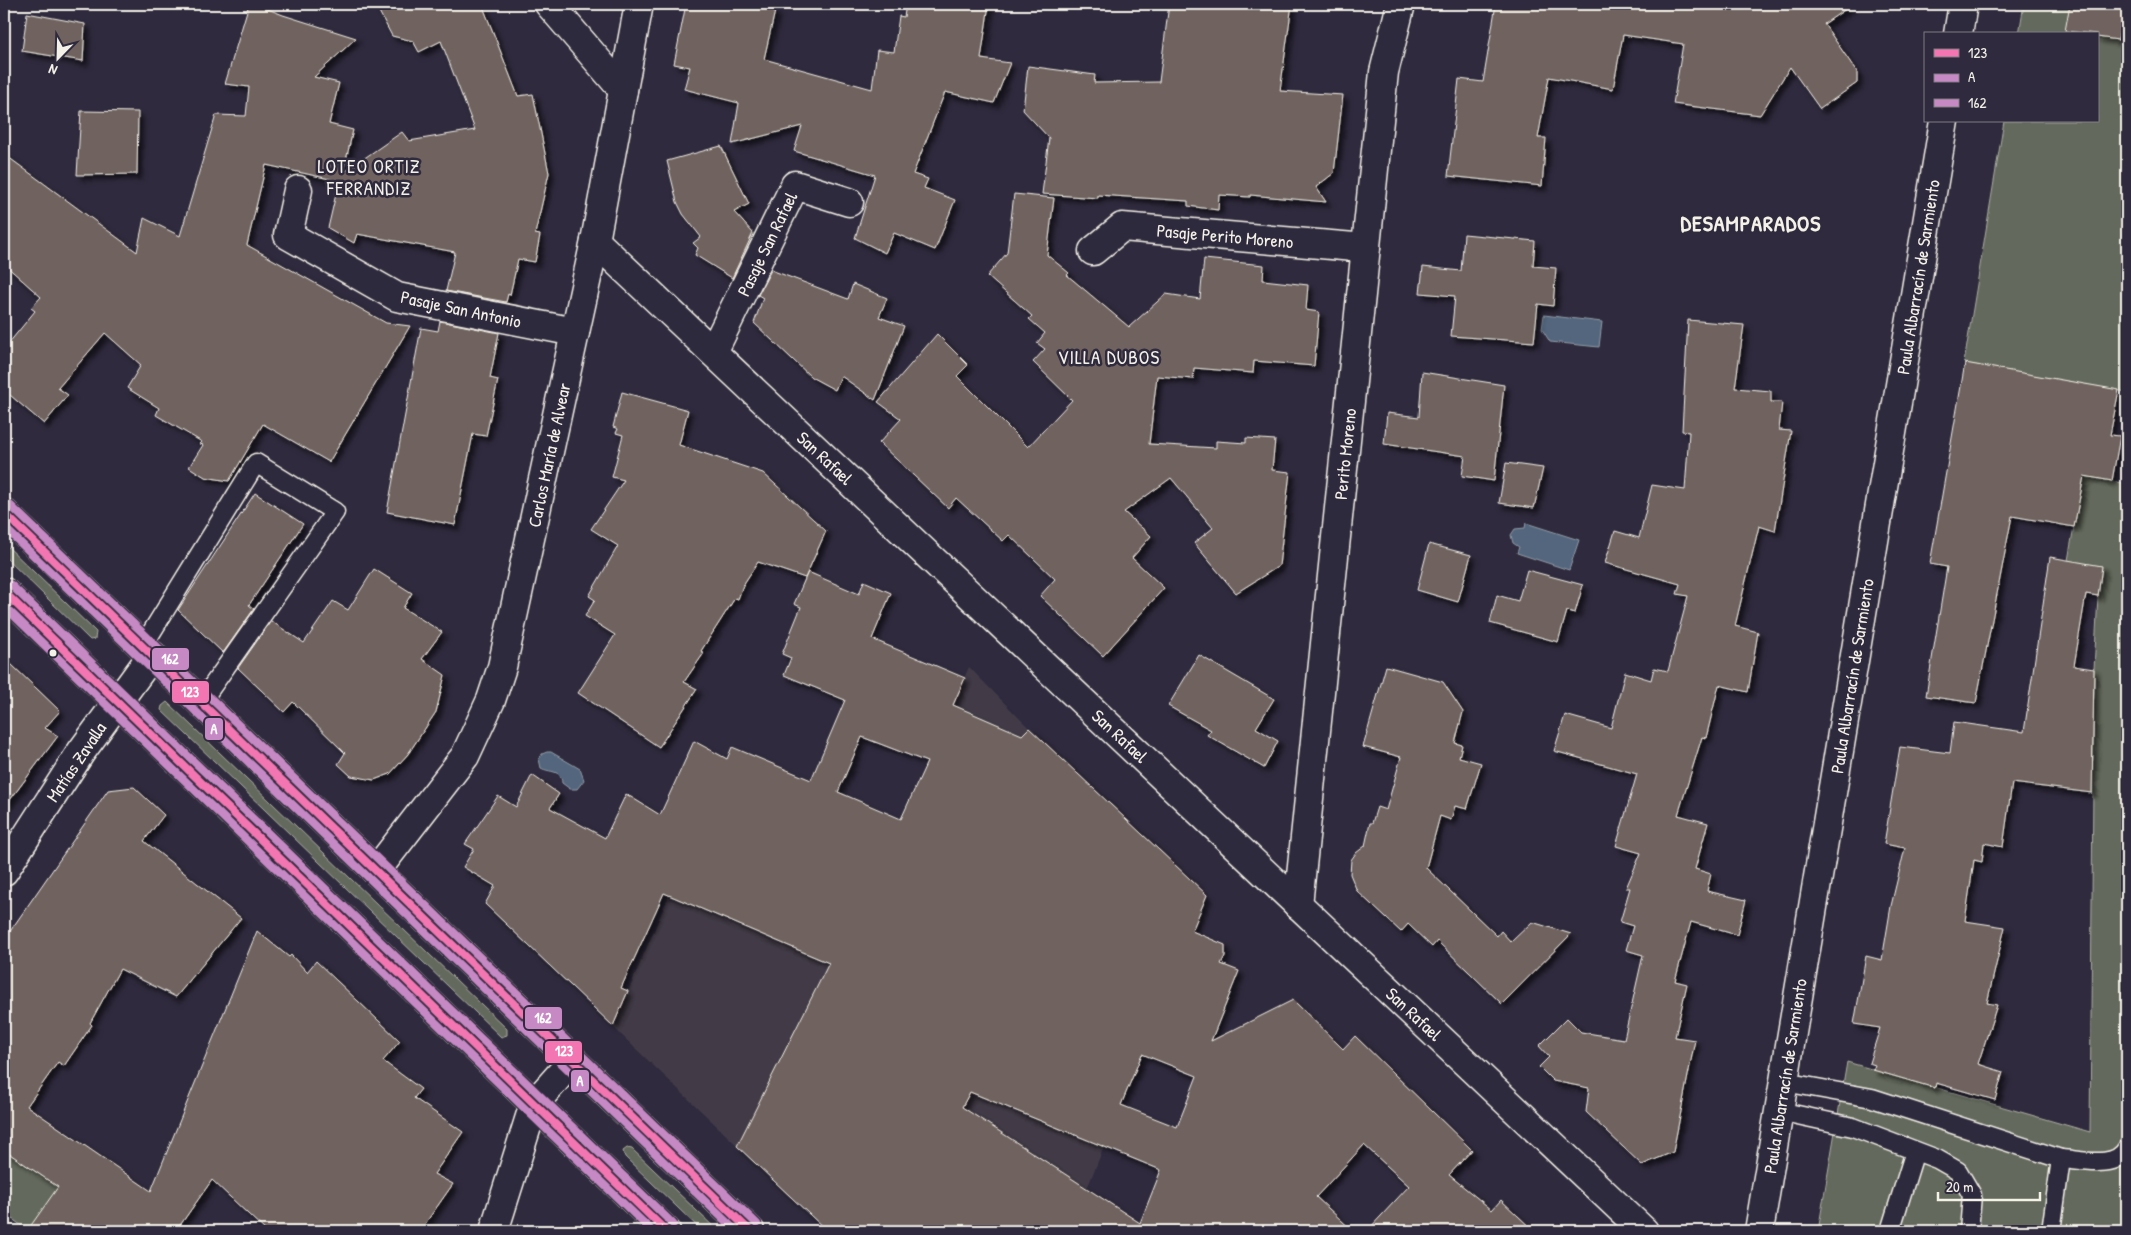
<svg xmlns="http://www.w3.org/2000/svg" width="2131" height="1235" font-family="'Patrick Hand',sans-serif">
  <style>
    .built { fill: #423b47 }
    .green { fill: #646a5d; stroke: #acaea2 }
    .water { fill: #52667d; stroke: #939ea8 }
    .building { fill: #6f635e; stroke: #f4f1e8; fill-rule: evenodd; filter: url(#shadow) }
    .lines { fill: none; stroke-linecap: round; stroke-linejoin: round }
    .lane-casing { stroke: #f4f1e8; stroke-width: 21 }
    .street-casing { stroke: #f4f1e8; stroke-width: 31 }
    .secondary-casing { stroke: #f4f1e8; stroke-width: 31 }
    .primary-casing { stroke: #f4f1e8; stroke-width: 31 }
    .lane { stroke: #2f2a3d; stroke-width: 18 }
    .street { stroke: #2f2a3d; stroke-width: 28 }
    .secondary { stroke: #2f2a3d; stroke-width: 28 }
    .primary { stroke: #2f2a3d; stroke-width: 28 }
    .bus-1-casing { stroke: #2f2a3d; stroke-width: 11 }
    .bus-2-casing { stroke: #2f2a3d; stroke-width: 11 }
    .bus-3-casing { stroke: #2f2a3d; stroke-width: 11 }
    .bus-1 { stroke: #f376b2; stroke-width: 8 }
    .bus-2 { stroke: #c789c5; stroke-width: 8 }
    .bus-3 { stroke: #c789c4; stroke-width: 8 }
    .bus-dot { fill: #f4f1e8; stroke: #2f2a3d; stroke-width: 2 }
    .labels { text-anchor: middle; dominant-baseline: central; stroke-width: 5; stroke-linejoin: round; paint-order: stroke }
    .street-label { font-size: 18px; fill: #f4f1e8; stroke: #2f2a3d }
    .neighbourhood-label { font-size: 19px; letter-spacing: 1px; fill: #f4f1e8; stroke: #2f2a3d }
    .district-label { font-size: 22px; font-weight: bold; letter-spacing: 1px; fill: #f4f1e8; stroke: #2f2a3d }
    .line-badge { stroke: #2f2a3d; stroke-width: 2 }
    .badge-label { font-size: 14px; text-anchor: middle; font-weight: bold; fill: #fff }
  </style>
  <defs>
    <filter id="shadow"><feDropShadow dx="4.5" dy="4.5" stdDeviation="2.5" flood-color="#0009"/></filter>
  </defs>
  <rect width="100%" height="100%" fill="#2f2a3d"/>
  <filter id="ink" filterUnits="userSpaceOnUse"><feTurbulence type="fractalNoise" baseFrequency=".02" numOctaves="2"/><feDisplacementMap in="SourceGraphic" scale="10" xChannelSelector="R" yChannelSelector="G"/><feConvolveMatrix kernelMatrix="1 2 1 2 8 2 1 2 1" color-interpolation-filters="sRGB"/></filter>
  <g filter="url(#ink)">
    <!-- built -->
    <path class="built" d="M 969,667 L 1029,728 L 1207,895 L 1072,1225 L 1066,1231 L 827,1231 L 613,1027 L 732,747 L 901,819 Z"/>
    <!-- green -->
    <g class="green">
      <path d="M 2024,4 L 2127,4 L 2127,392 L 1964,363 L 2004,121 L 2097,121 L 2097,34 L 2019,34 Z"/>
      <path d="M 2083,475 L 2127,484 L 2127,1231 L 1818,1231 L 1847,1062 L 2090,1132 L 2094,669 L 2098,596 L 2063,589 Z"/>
      <path d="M 4,543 L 96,632 L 95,639 L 90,640 L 4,556 Z"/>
      <path d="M 167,702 L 507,1029 L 507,1035 L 501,1037 L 161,710 L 162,706 Z"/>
      <path d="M 627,1148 L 632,1149 L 718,1231 L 702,1231 L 625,1157 L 623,1151 Z"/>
      <path d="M 4,1150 L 123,1231 L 19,1231 L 22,1226 L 4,1213 Z"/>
    </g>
    <!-- water -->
    <g class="water">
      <path d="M 1544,315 L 1602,322 L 1599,347 L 1550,342 L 1542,329 Z"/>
      <path d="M 1526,523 L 1579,540 L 1569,570 L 1517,553 L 1519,547 L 1513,543 L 1511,535 L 1515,529 L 1525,528 Z"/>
      <path d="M 547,752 L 551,752 L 580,769 L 584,780 L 577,789 L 570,789 L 562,783 C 561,769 550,773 541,768 L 539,759 L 542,754 Z"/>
    </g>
    <!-- building -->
    <g class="building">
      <path d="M 249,4 L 255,4 L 283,15 L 356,38 L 314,77 L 339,83 L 329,124 L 353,130 L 343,173 L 402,132 L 409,141 L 475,130 L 441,41 L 419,52 L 413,41 L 392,36 L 375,4 L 482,4 L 518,96 L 533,94 L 549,173 L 535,234 L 540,235 L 535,262 L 518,259 L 510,295 L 508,294 L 506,302 L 446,291 L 455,252 L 357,234 L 354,243 L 328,228 L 339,181 L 266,165 L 247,245 L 386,323 L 410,326 L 329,462 L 263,424 L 229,481 L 205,477 L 189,467 L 203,445 L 200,444 L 202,442 L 156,415 L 159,408 L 127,388 L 141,365 L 105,333 L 58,388 L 68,395 L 44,424 L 4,390 L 4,349 L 35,311 L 31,308 L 41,297 L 4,264 L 4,154 L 137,252 L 144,218 L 180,236 L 216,115 L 246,116 L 249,87 L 225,84 Z"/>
      <path d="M 686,4 L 766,4 L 765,9 L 775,11 L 764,59 L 872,89 L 877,50 L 894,52 L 899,16 L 904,17 L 906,4 L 989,4 L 981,59 L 1010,63 L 994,103 L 945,92 L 913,174 L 928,179 L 924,188 L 955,200 L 935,250 L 894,233 L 885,253 L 855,238 L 875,175 L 794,151 L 802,126 L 732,144 L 739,103 L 684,89 L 690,67 L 674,64 Z"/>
      <path d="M 1169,4 L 1292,4 L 1280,91 L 1343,95 L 1334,173 L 1316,187 L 1326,202 L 1250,195 L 1250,197 L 1219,195 L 1218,210 L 1188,206 L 1188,201 L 1098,195 L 1098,198 L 1042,194 L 1049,138 L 1023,110 L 1028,66 L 1095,75 L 1094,83 L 1159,82 Z"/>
      <path d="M 1496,4 L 1853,4 L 1824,24 L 1857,72 L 1857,83 L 1820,109 L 1790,67 L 1760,115 L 1673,104 L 1683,44 L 1623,35 L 1613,89 L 1549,77 L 1538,138 L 1546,138 L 1542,186 L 1448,176 L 1459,79 L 1483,82 Z"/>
      <path d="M 2070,4 L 2125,4 L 2118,40 L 2097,37 L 2097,34 L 2065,31 Z"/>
      <path d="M 27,13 L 85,24 L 83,61 L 22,51 Z"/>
      <path d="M 81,111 L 138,112 L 137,174 L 77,175 Z"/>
      <path d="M 721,146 L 749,204 L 734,212 L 753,233 L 732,278 L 695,255 L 698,248 L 693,243 L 701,237 L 683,214 L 677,202 L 667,161 Z"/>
      <path d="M 1014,194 L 1054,198 L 1047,255 L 1069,273 L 1067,275 L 1129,327 L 1166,294 L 1200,299 L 1204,259 L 1264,265 L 1263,280 L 1308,285 L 1306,310 L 1319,312 L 1314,366 L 1254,361 L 1253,373 L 1194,368 L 1193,379 L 1157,376 L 1149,444 L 1216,448 L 1216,441 L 1246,443 L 1246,438 L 1275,440 L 1272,470 L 1290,472 L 1279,566 L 1236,593 L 1194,543 L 1213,528 L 1171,478 L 1124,512 L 1151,536 L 1132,558 L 1164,588 L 1103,656 L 1040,596 L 1055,579 L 1009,535 L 1003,541 L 956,498 L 948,508 L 879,443 L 901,419 L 878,402 L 937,334 L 968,365 L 957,376 L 1028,447 L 1072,400 L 1033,362 L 1045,349 L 1037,343 L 1045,333 L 1029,319 L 1032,316 L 987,276 L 1007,253 Z"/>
      <path d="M 1464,234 L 1535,241 L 1533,266 L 1556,268 L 1553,306 L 1538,304 L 1534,342 L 1451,336 L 1455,296 L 1420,293 L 1423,267 L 1461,271 Z"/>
      <path d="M 771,270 L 848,299 L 853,284 L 887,298 L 879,317 L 904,326 L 875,400 L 841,376 L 835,390 L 811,377 L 754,323 L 763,298 L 758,295 Z"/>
      <path d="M 1688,320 L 1744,325 L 1735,388 L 1771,391 L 1771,402 L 1782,402 L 1779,430 L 1791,431 L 1775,531 L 1759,526 L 1735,626 L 1758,632 L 1748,692 L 1719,685 L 1706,738 L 1702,737 L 1678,815 L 1708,823 L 1695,869 L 1711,874 L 1707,891 L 1746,900 L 1737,935 L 1691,922 L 1675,981 L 1687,984 L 1675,1037 L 1695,1040 L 1673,1152 L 1642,1165 L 1586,1112 L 1589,1088 L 1553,1081 L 1539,1067 L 1549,1057 L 1539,1046 L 1567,1018 L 1581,1032 L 1624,1039 L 1643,955 L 1626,950 L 1633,926 L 1620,922 L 1630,888 L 1626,888 L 1641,853 L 1616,846 L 1637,774 L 1554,751 L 1565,715 L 1611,728 L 1625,672 L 1651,680 L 1654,668 L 1668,671 L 1688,596 L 1677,594 L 1680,584 L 1605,563 L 1615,531 L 1639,538 L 1652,485 L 1685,490 L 1689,432 L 1682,431 Z"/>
      <path d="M 440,321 L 499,333 L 490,378 L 498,380 L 486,436 L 473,434 L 455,525 L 387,512 L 421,328 L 438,331 Z"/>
      <path d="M 1965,363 L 2119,390 L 2110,435 L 2120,436 L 2112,481 L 2084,476 L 2074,527 L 2012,516 L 1976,703 L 1926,696 L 1947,567 L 1930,564 Z"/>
      <path d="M 1422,372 L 1504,385 L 1494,481 L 1462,476 L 1465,456 L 1384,444 L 1387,413 L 1419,417 Z"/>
      <path d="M 622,392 L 688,410 L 679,445 L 763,473 L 826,531 L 805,578 L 758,562 L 743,585 L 738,599 L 735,598 L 701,651 L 704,653 L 684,682 L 697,689 L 659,747 L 578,693 L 615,635 L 585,616 L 595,600 L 589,596 L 618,546 L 591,529 L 624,480 L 612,477 L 623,435 L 616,433 L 618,429 L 613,427 Z"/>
      <path d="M 1506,463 L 1543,468 L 1534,508 L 1499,503 Z"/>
      <path d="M 255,493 L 303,524 L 249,605 L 254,609 L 223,653 L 178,610 Z"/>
      <path d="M 1429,544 L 1471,555 L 1458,602 L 1417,590 Z"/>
      <path d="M 2050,557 L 2102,566 L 2098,596 L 2086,594 L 2074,666 L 2094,669 L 2092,793 L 2012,783 L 2003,847 L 1984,843 L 1982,862 L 1974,860 L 1965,921 L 2005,927 L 1987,1003 L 1997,1005 L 1978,1064 L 2003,1072 L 1995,1100 L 1936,1083 L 1935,1088 L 1873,1070 L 1875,1065 L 1869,1063 L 1880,1028 L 1854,1024 L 1866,956 L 1882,960 L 1891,906 L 1905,848 L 1884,844 L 1900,747 L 1950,753 L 1954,722 L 2024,732 Z"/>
      <path d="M 374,569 L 412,593 L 403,608 L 442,632 L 422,659 L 445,675 L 436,712 L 408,754 L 390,774 L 374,780 L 351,776 L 338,764 L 345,753 L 293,702 L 284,712 L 238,668 L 271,621 L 304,643 L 333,601 L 348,610 Z"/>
      <path d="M 1527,570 L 1583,585 L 1575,613 L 1567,611 L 1558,642 L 1490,623 L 1497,595 L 1518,601 Z"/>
      <path d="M 808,572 L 859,594 L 864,581 L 891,593 L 872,639 L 965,678 L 953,705 L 1022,735 L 1029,728 L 1207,895 L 1192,931 L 1225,945 L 1225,956 L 1221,964 L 1239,971 L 1211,1041 L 1293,1000 L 1343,1049 L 1355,1036 L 1472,1150 L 1449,1175 L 1492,1210 L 1501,1200 L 1534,1231 L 1367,1231 L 1409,1186 L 1364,1145 L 1316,1197 L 1353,1231 L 827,1231 L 737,1146 L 829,963 L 664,893 L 621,988 L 628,991 L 613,1026 L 485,904 L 495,886 L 463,867 L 474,849 L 465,844 L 498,796 L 516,807 L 532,775 L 559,794 L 550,808 L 605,838 L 626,794 L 660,815 L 694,741 L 727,759 L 732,747 L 811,780 L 845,700 L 784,675 L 791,658 L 782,654 L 801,607 L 794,604 ZM 862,737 L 927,762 L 901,819 L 838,792 ZM 1142,1054 L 1197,1076 L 1177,1127 L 1121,1105 ZM 970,1092 L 1161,1170 L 1140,1223 L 962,1107 Z"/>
      <path d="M 1199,655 L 1274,699 L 1256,728 L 1278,741 L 1264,768 L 1207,735 L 1211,730 L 1168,706 Z"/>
      <path d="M 11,664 L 60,711 L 45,728 L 58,736 L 4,808 L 4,685 Z"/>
      <path d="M 1386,666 L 1443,682 L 1463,712 L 1455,743 L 1462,745 L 1459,757 L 1481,763 L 1467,809 L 1455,806 L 1451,820 L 1440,816 L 1426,868 L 1497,936 L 1501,931 L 1511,942 L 1532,922 L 1571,934 L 1502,1004 L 1437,941 L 1432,947 L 1408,924 L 1401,932 L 1357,891 L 1350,874 L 1351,860 L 1356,853 L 1365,846 L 1370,823 L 1372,823 L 1377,807 L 1386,810 L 1401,757 L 1363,747 Z"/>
      <path d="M 134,787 L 164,815 L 144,841 L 241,918 L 176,997 L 120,969 L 90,1023 L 92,1025 L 64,1066 L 58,1062 L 27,1106 L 151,1191 L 257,931 L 289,957 L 291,955 L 307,972 L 316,961 L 400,1041 L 383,1061 L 421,1089 L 414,1098 L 463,1132 L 434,1174 L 453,1184 L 420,1231 L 266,1231 L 212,1180 L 176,1231 L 27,1231 L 58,1187 L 4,1150 L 4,940 L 108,790 Z"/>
    </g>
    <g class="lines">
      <defs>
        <g id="lane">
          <path d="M 143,646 L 256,463 L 335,512 L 201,702"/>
          <path d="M 1784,1082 L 1872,1098 L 2061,1159 L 2051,1231"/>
          <path d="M 1779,1111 L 1853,1127 L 1937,1159 L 1958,1171 L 1972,1195 L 1969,1231"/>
          <path d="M 2061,1159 C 2081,1160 2116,1170 2127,1148"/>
          <path d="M 1890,1231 L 1915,1151"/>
        </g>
        <g id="street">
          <path d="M 549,4 L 623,90"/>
          <path d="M 298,190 L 288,235 L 397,297 L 575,332"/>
          <path d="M 595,241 L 1644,1231"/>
          <path d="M 1093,251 L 1122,227 L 1366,248"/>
          <path d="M 713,352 L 795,185 L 849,202"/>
          <path d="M 4,871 L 81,752 L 152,655"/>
          <path d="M 376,871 L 465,756 L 491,700 L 502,667 L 595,241 L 639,4"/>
          <path d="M 1298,905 L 1384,72 L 1401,4"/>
          <path d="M 494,1231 L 534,1104 L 573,1060"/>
        </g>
        <g id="secondary">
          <path d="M 1958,34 L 1963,4"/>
          <path d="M 1759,1231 L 1944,121"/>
        </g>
        <g id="primary">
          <path d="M 4,513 L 750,1231"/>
          <path d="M 4,592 L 666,1231"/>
        </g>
      </defs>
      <!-- lane casing -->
      <use href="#lane" class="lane-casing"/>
      <!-- street casing -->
      <use href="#street" class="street-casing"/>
      <!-- secondary casing -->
      <use href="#secondary" class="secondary-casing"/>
      <!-- primary casing -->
      <use href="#primary" class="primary-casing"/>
      <!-- lane -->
      <use href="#lane" class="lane"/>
      <!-- street -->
      <use href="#street" class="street"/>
      <!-- secondary -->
      <use href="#secondary" class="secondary"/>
      <!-- primary -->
      <use href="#primary" class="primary"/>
      <defs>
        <g id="bus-1">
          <path d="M 4,513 L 750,1231"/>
          <path d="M 4,592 L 666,1231"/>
        </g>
        <g id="bus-2">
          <path d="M 4,527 L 736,1231"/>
          <path d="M 4,606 L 652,1231"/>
        </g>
        <g id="bus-3">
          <path d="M 11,506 L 757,1224"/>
          <path d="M 11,585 L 673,1224"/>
        </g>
      </defs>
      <!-- bus-1 casing -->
      <use href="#bus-1" class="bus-1-casing"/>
      <!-- bus-2 casing -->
      <use href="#bus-2" class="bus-2-casing"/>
      <!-- bus-3 casing -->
      <use href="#bus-3" class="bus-3-casing"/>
      <!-- bus-1 -->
      <use href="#bus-1" class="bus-1"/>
      <!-- bus-2 -->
      <use href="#bus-2" class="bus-2"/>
      <!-- bus-3 -->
      <use href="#bus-3" class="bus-3"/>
    </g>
  </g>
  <!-- markers -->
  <circle class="bus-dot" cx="53" cy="653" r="4.5"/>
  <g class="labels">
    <!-- street labels -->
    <g class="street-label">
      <text transform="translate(1225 236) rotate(5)">Pasaje Perito Moreno</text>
      <text transform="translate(767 244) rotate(-64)">Pasaje San Rafael</text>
      <text transform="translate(1918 277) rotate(-81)">Paula Albarracín de Sarmiento</text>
      <text transform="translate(461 309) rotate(12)">Pasaje San Antonio</text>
      <text transform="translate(1345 454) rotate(-84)">Perito Moreno</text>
      <text transform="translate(549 455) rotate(-78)">Carlos María de Alvear</text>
      <text transform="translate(825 458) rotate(43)">San Rafael</text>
      <text transform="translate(1852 676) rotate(-81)">Paula Albarracín de Sarmiento</text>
      <text transform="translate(1120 736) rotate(43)">San Rafael</text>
      <text transform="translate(76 762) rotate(-56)">Matías Zavalla</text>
      <text transform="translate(1414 1014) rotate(43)">San Rafael</text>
      <text transform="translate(1785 1076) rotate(-81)">Paula Albarracín de Sarmiento</text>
    </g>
    <!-- neighbourhood labels -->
    <g class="neighbourhood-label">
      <text x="369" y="166">LOTEO ORTIZ<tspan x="369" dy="22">FERRANDIZ</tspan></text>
      <text x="1109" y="357">VILLA DUBOS</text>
    </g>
    <!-- district labels -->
    <g class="district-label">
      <text x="1751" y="223">DESAMPARADOS</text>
    </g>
  </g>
  <g class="line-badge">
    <rect x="151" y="647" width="39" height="24" rx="5" fill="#c789c4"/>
    <rect x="171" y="680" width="39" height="24" rx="5" fill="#f376b2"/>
    <rect x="204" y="717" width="20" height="24" rx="5" fill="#c789c5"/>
    <rect x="524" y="1006" width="39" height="24" rx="5" fill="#c789c4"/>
    <rect x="544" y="1040" width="39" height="24" rx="5" fill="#f376b2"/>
    <rect x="570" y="1069" width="20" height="24" rx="5" fill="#c789c5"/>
  </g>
  <g class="badge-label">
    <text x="170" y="664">162</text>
    <text x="190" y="697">123</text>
    <text x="214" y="734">A</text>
    <text x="543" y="1023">162</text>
    <text x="564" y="1056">123</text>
    <text x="580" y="1086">A</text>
  </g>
  <!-- margin -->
  <rect width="2131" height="1235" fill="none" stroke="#2f2a3d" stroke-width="20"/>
  <rect x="10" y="10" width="2111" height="1215" fill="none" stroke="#f4f1e8" stroke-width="2" filter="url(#ink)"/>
  <!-- legend -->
  <rect x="1924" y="32" width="175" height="90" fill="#2f2a3d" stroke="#7e7a81"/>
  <rect x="1934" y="49" width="25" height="8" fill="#f376b2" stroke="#7e7a81"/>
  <text x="1968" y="58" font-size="15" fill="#f4f1e8">123</text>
  <rect x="1934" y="74" width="25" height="8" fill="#c789c5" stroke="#7e7a81"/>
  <text x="1968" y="82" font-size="15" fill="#f4f1e8">A</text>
  <rect x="1934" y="99" width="25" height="8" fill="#c789c4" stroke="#7e7a81"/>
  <text x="1968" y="108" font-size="15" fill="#f4f1e8">162</text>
  <!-- north arrow -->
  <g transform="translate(58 58) rotate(203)" stroke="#2f2a3d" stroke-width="4" paint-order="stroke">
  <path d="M0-4L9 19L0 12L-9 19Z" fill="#f4f1e8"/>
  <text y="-8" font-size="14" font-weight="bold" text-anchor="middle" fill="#f4f1e8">N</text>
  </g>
  <!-- scale -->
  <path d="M1938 1192v8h102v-8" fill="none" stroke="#f4f1e8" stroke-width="2.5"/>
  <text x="1946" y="1192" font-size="15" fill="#f4f1e8" stroke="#2f2a3d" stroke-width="4" paint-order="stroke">20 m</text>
</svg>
